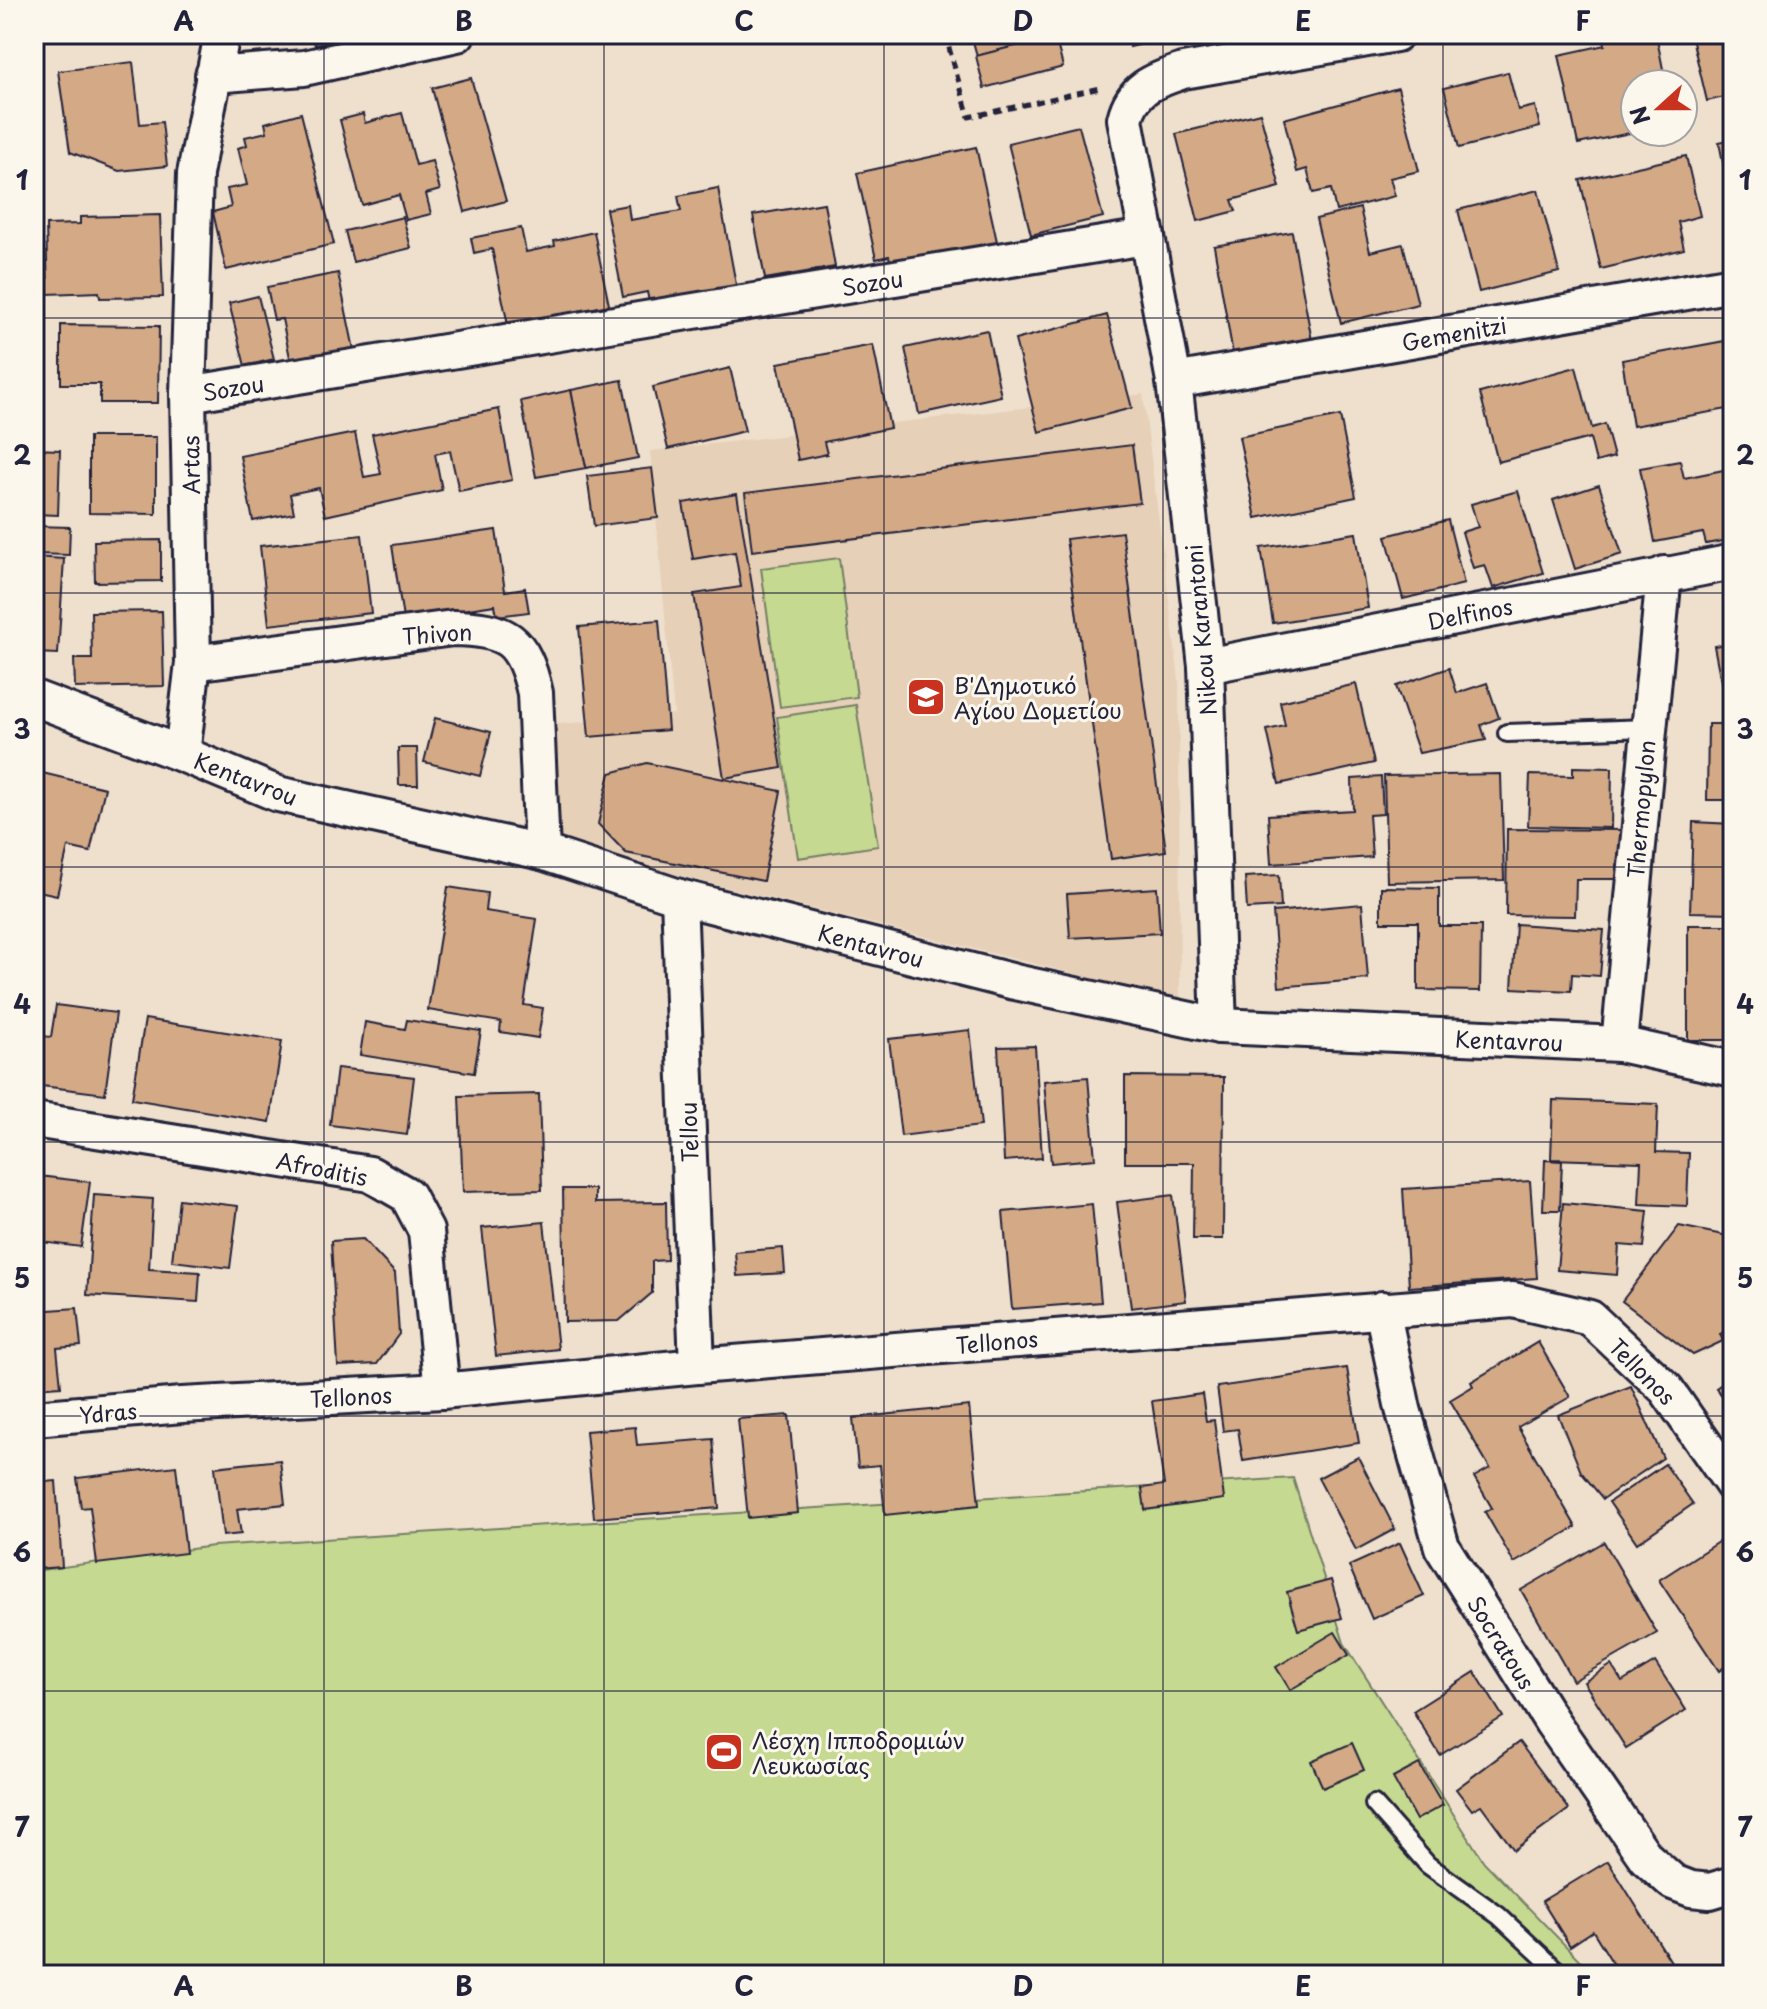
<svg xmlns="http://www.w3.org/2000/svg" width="1767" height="2009" font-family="'Playpen Sans',sans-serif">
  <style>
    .built { fill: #e7d0b8 }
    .green { fill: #c5da90; stroke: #747e66; stroke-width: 2 }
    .building { fill: #d4a986; stroke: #22223b; stroke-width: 2 }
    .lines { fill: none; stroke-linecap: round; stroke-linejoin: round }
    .lane-casing { stroke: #22223b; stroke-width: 22 }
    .street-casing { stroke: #22223b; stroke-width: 40 }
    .path { stroke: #22223b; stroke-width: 5; stroke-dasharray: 8 6; stroke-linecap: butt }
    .lane { stroke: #fbf7ec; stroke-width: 16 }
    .street { stroke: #fbf7ec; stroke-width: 34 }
    .grid { fill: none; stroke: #22223b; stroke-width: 2; stroke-opacity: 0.55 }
    .labels { text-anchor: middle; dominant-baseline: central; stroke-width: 6; stroke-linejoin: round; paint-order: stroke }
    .street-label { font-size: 22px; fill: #22223b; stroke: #fbf7ec }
    .poi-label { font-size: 22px; fill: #22223b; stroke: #fbf7ec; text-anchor: start }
    .neatline { fill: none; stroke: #22223b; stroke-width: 3 }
    .grid-label { font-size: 26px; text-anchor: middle; font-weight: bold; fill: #22223b }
  </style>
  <rect width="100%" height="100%" fill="#efe0cd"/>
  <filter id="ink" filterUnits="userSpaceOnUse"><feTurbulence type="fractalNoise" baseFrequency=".0125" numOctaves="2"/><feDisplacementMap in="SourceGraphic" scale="16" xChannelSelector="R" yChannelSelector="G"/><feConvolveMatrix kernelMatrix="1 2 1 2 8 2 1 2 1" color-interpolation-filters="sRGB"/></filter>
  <g filter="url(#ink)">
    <!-- built -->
    <path class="built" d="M 1143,394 L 1179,680 L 1180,1000 L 556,845 L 548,725 L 674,714 L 650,451 Z"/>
    <!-- green -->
    <g class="green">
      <path d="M 839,558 L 857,697 L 780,707 L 761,568 Z"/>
      <path d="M 856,705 L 878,846 L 798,858 L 777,717 Z"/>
      <path d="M 1293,1478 L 1344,1643 L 1484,1862 L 1594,1975 L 34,1975 L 34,1571 L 213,1546 Z"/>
    </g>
    <!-- building -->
    <g class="building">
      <path d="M 312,34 L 365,34 L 315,45 Z"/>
      <path d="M 971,34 L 1045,34 L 1046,38 L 977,56 Z"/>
      <path d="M 1127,34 L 1184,34 L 1130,47 Z"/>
      <path d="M 1603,34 L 1656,34 L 1666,84 L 1635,84 L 1635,132 L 1578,144 L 1559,55 L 1605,45 Z"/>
      <path d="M 1691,34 L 1733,34 L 1733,95 L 1707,101 Z"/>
      <path d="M 1055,36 L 1063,67 L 984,88 L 976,56 Z"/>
      <path d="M 133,62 L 140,124 L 162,122 L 167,166 L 119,171 L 70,152 L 58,71 Z"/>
      <path d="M 1508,72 L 1518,110 L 1535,106 L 1540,127 L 1459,148 L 1444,88 Z"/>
      <path d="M 471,78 L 506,201 L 465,212 L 432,88 Z"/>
      <path d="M 1398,88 L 1419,171 L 1390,178 L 1395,196 L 1336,211 L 1331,189 L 1313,193 L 1307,169 L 1297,172 L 1284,119 Z"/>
      <path d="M 301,113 L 334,244 L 226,270 L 213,212 L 231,207 L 227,189 L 247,185 L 238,148 L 247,145 L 245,137 L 267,132 L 265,123 Z"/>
      <path d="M 402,113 L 416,165 L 432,161 L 440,190 L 426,194 L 431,214 L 406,220 L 399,195 L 362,205 L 340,120 L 363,114 L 365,123 Z"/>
      <path d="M 1260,113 L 1280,187 L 1232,200 L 1236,211 L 1198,221 L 1176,134 Z"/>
      <path d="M 1079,126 L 1103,217 L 1031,235 L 1008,143 Z"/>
      <path d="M 1733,139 L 1733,214 L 1719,142 Z"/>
      <path d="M 976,147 L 1000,255 L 893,275 L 889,256 L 876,259 L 857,173 Z"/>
      <path d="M 1686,156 L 1700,216 L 1678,222 L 1684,249 L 1601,269 L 1580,180 Z"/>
      <path d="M 718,188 L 737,290 L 650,306 L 647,292 L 623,297 L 606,209 L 628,205 L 630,220 L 681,211 L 678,196 Z"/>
      <path d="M 1538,190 L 1559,272 L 1479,292 L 1458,210 Z"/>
      <path d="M 824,203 L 835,267 L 765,279 L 753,215 Z"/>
      <path d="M 1360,208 L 1370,252 L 1403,244 L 1418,304 L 1341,323 L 1316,219 Z"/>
      <path d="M 160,215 L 163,297 L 100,298 L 99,292 L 48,294 L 46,225 L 80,224 L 80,217 Z"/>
      <path d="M 403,217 L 411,248 L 353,262 L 345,231 Z"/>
      <path d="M 521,228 L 526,252 L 555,246 L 554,241 L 594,232 L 609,305 L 508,325 L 492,249 L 474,253 L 471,238 Z"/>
      <path d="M 1292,232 L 1312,341 L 1233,354 L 1214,246 Z"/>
      <path d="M 338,273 L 356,359 L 293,372 L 282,319 L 274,320 L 267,287 Z"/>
      <path d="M 258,296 L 274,359 L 245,366 L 229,303 Z"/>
      <path d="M 1107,315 L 1132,408 L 1039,432 L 1015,340 Z"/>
      <path d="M 61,325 L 159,326 L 158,403 L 100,403 L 100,384 L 61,384 Z"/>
      <path d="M 987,330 L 1001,396 L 919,414 L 905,348 Z"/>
      <path d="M 1730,340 L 1733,360 L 1733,408 L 1633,426 L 1622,360 Z"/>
      <path d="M 873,345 L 890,428 L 824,442 L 827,454 L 798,460 L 778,363 Z"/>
      <path d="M 1576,367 L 1592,428 L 1605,424 L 1614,457 L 1596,462 L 1590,438 L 1498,462 L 1480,393 Z"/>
      <path d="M 730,368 L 745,431 L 668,449 L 653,387 Z"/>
      <path d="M 622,380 L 638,458 L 586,468 L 571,390 Z"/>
      <path d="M 571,390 L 586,468 L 536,477 L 521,401 Z"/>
      <path d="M 499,409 L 512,480 L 459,491 L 450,451 L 435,454 L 442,490 L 325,516 L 319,488 L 290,494 L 294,513 L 253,521 L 240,456 L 355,433 L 364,477 L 381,474 L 372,434 Z"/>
      <path d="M 1340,416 L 1356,497 L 1256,518 L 1239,437 Z"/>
      <path d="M 89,437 L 156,437 L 156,514 L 89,513 Z"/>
      <path d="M 1132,445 L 1140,503 L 752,551 L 745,493 Z"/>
      <path d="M 34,449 L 60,450 L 58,515 L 34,514 Z"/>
      <path d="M 1680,461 L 1684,478 L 1733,468 L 1733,539 L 1706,544 L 1703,533 L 1655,542 L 1640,468 Z"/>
      <path d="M 652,468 L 658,518 L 594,526 L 587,476 Z"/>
      <path d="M 1599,485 L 1622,554 L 1575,569 L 1553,500 Z"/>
      <path d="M 1518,491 L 1543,573 L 1493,588 L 1485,565 L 1473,568 L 1462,532 L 1478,527 L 1471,504 Z"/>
      <path d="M 737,494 L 782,768 L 724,778 L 694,594 L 741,587 L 735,552 L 693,559 L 683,503 Z"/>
      <path d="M 1448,520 L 1464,584 L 1403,599 L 1386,536 Z"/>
      <path d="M 34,526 L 70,527 L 69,555 L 34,554 Z"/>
      <path d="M 496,530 L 505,591 L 525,588 L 529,612 L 497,616 L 495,605 L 403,619 L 392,545 Z"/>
      <path d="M 1122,532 L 1166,851 L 1111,859 L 1066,539 Z"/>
      <path d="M 1356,533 L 1368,608 L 1273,623 L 1261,548 Z"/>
      <path d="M 362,535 L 371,613 L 269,625 L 260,546 Z"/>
      <path d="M 161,540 L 161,581 L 95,582 L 94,541 Z"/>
      <path d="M 34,557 L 64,559 L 58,654 L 34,653 Z"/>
      <path d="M 162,611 L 164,686 L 75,688 L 74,659 L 92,659 L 91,612 Z"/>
      <path d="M 659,620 L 668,730 L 589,737 L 579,627 Z"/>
      <path d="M 1733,643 L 1733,695 L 1724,697 L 1714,646 Z"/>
      <path d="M 1449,668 L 1457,693 L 1487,683 L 1499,718 L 1481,725 L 1486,740 L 1419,753 L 1396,686 Z"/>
      <path d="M 1356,684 L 1374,763 L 1279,784 L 1267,730 L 1285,726 L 1280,702 Z"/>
      <path d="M 435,718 L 491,732 L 480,776 L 424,762 Z"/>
      <path d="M 1708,724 L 1733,724 L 1733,800 L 1707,800 Z"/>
      <path d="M 398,748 L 417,748 L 418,785 L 399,785 Z"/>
      <path d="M 647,763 L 781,791 L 763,881 L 626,853 L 598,824 L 610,773 Z"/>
      <path d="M 1573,767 L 1612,768 L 1611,828 L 1528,826 L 1530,775 L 1573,776 Z"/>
      <path d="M 34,771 L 105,788 L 90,852 L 68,847 L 57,895 L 34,890 Z"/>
      <path d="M 1501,774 L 1504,880 L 1387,882 L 1384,776 Z"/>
      <path d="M 1381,777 L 1383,814 L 1369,815 L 1372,857 L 1271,864 L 1268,815 L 1353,810 L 1352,779 Z"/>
      <path d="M 1693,822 L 1733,824 L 1733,913 L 1690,912 Z"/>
      <path d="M 1507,829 L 1626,830 L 1625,879 L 1576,879 L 1575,916 L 1506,915 Z"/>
      <path d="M 1279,875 L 1281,907 L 1247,909 L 1245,877 Z"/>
      <path d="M 448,887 L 487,893 L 485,911 L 537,919 L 524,1005 L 543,1008 L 538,1038 L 500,1032 L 501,1022 L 428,1010 Z"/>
      <path d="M 1381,887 L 1439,888 L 1439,926 L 1481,926 L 1480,991 L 1418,990 L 1418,922 L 1381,922 Z"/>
      <path d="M 1157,888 L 1160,933 L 1070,938 L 1067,894 Z"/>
      <path d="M 1362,904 L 1368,979 L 1279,987 L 1273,912 Z"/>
      <path d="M 1516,924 L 1604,930 L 1600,976 L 1572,974 L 1571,991 L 1512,988 Z"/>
      <rect x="1688" y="925" width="45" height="115"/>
      <path d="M 56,1005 L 116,1013 L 105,1094 L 34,1085 L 34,1035 L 51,1037 Z"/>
      <path d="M 145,1019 L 282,1041 L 270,1122 L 132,1099 Z"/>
      <path d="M 407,1020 L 481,1031 L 474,1073 L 360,1055 L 365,1022 L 405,1029 Z"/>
      <path d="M 970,1030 L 981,1126 L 901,1136 L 889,1039 Z"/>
      <path d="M 1035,1046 L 1042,1158 L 1004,1161 L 998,1047 Z"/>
      <path d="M 337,1068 L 414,1077 L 407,1135 L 330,1125 Z"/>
      <path d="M 1125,1076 L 1224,1077 L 1223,1239 L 1193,1239 L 1194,1163 L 1125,1163 Z"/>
      <path d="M 1088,1077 L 1095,1159 L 1051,1163 L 1044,1081 Z"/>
      <path d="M 539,1094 L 542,1190 L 463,1192 L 459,1096 Z"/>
      <path d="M 1553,1100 L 1658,1104 L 1656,1152 L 1689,1153 L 1687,1206 L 1639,1204 L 1641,1162 L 1551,1159 Z"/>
      <path d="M 1733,1126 L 1733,1157 L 1722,1132 Z"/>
      <path d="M 1545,1160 L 1562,1161 L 1560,1210 L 1543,1210 Z"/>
      <path d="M 39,1176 L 90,1182 L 81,1247 L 34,1241 L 34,1215 Z"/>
      <path d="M 1530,1181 L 1537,1278 L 1409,1287 L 1403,1189 Z"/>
      <path d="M 563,1189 L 595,1189 L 595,1203 L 666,1202 L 667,1260 L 652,1261 L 652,1293 L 619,1321 L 565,1322 Z"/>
      <path d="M 94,1195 L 153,1199 L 149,1269 L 200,1272 L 198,1302 L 87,1295 Z"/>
      <path d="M 1173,1195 L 1186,1301 L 1131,1308 L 1117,1202 Z"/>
      <path d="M 179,1199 L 238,1206 L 230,1268 L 172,1261 Z"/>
      <path d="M 1563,1203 L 1648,1211 L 1644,1247 L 1619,1245 L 1617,1275 L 1557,1270 Z"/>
      <path d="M 1092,1204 L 1101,1302 L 1012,1309 L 1003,1212 Z"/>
      <path d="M 544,1222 L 558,1349 L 496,1356 L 482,1228 Z"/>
      <path d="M 1679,1226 L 1733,1237 L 1733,1328 L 1720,1334 L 1723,1341 L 1693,1355 L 1622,1301 Z"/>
      <path d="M 363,1239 L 395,1273 L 399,1334 L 377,1364 L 338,1366 L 331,1241 Z"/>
      <path d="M 783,1248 L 785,1273 L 737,1276 L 735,1252 Z"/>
      <path d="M 77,1308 L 81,1346 L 57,1348 L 61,1386 L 34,1388 L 34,1311 Z"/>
      <path d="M 1538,1342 L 1570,1397 L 1518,1427 L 1576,1527 L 1514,1563 L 1485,1512 L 1492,1508 L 1474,1477 L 1490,1468 L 1450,1400 L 1473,1386 L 1471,1382 Z"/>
      <path d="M 1347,1368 L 1359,1443 L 1243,1461 L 1238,1429 L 1223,1431 L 1217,1387 Z"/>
      <path d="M 1733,1376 L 1733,1413 L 1716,1388 Z"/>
      <path d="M 1631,1386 L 1663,1458 L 1603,1499 L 1581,1472 L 1558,1415 Z"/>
      <path d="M 1202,1394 L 1206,1421 L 1214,1420 L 1224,1499 L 1145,1510 L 1142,1488 L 1164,1485 L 1152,1401 Z"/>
      <path d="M 969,1406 L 979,1505 L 885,1515 L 880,1465 L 858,1467 L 853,1418 Z"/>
      <path d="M 789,1415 L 798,1513 L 748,1518 L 738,1419 Z"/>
      <path d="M 635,1427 L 637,1445 L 713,1439 L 719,1508 L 594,1518 L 586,1431 Z"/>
      <path d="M 1358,1457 L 1395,1529 L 1356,1550 L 1318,1478 Z"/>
      <path d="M 280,1460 L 285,1504 L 237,1509 L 241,1534 L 223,1536 L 215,1467 Z"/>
      <path d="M 1665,1464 L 1693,1504 L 1637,1543 L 1609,1502 Z"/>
      <path d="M 176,1466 L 186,1553 L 97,1564 L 90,1507 L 81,1508 L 77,1478 Z"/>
      <path d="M 56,1481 L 62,1567 L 34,1569 L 34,1483 Z"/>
      <path d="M 1721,1540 L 1733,1558 L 1733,1661 L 1719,1671 L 1659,1580 Z"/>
      <path d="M 1604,1542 L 1657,1633 L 1573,1681 L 1521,1590 Z"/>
      <path d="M 1400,1543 L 1424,1596 L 1372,1619 L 1349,1566 Z"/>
      <path d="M 1331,1580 L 1342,1618 L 1298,1630 L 1287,1592 Z"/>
      <path d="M 1335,1632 L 1349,1655 L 1290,1690 L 1276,1667 Z"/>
      <path d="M 1655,1662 L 1686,1710 L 1626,1748 L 1584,1682 L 1611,1665 L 1622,1682 Z"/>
      <path d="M 1475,1672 L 1503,1717 L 1440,1755 L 1413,1711 Z"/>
      <path d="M 1519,1742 L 1569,1809 L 1514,1850 L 1481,1805 L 1472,1810 L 1456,1789 Z"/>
      <path d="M 1352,1743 L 1364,1770 L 1323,1788 L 1311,1761 Z"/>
      <path d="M 1419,1764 L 1443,1805 L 1416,1820 L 1393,1778 Z"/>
      <path d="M 1608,1861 L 1673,1965 L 1657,1975 L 1620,1975 L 1593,1931 L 1570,1946 L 1542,1901 Z"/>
      <path d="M 1385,1966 L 1407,1967 L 1406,1975 L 1385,1975 Z"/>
    </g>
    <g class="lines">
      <defs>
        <g id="lane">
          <path d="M 1507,733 L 1647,728"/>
          <path d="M 1374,1804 L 1428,1865 L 1499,1916 L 1562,1975"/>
        </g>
        <g id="street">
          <path d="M 213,75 L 304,68 L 457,34"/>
          <path d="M 1174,381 L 1733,284"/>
          <path d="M 188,394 L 1145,237"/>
          <path d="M 193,663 L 453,628 C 507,629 523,639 535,693 L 542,852"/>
          <path d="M 1206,666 L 1733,562"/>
          <path d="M 34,698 L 182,754 L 278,794 L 542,852 L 679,897 L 1015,982 L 1219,1026 L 1619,1044 L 1733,1069"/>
          <path d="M 182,754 L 193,663 L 188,394 L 195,174 L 222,34"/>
          <path d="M 679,897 L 697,1366"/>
          <path d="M 1219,1026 L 1206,666 L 1174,381 L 1125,119 C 1133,87 1154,81 1183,71 L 1396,34"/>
          <path d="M 1619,1044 L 1664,574"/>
          <path d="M 34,1120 L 370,1174 L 407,1195 L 426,1231 L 442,1391"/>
          <path d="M 1382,1309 L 1403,1409 L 1442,1547 L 1552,1722 L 1646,1858 L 1673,1882 L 1691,1889 L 1710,1891 L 1733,1884"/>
          <path d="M 34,1418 L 182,1405 L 442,1391 L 697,1366 L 1513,1300 L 1590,1318 L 1666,1389 L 1733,1485"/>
        </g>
      </defs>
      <!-- lane casing -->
      <use href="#lane" class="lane-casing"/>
      <!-- street casing -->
      <use href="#street" class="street-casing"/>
      <!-- path -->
      <path class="path" d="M 945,34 L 969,117 L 1100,88"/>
      <!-- lane -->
      <use href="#lane" class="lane"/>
      <!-- street -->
      <use href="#street" class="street"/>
    </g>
  </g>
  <!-- grid -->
  <path class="grid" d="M 324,34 L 324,1975M 604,34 L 604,1975M 884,34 L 884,1975M 1163,34 L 1163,1975M 1443,34 L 1443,1975M 34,318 L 1733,318M 34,593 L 1733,593M 34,867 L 1733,867M 34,1142 L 1733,1142M 34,1416 L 1733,1416M 34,1691 L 1733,1691"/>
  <!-- icons -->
  <defs>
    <symbol id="school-square" viewBox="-11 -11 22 22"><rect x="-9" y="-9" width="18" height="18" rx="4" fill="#c8321e" stroke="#fbf7ec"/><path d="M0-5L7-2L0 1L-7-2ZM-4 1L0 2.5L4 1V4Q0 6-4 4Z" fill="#fff"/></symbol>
    <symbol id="stadium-square" viewBox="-11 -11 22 22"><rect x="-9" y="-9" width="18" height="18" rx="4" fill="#c8321e" stroke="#fbf7ec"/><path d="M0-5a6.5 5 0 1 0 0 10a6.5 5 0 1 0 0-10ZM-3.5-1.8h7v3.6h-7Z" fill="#fff"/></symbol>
  </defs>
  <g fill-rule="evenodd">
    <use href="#school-square" x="904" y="675" width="44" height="44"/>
    <use href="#stadium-square" x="702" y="1730" width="44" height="44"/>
  </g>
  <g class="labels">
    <!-- street labels -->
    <g class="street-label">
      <text transform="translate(872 282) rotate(-9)">Sozou</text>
      <text transform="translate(1454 333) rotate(-10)">Gemenitzi</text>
      <text transform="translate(233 387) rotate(-9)">Sozou</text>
      <text transform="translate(190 465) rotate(-91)">Artas</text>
      <text transform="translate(1470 613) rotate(-11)">Delfinos</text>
      <text transform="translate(1200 630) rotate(-95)">Nikou Karantoni</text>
      <text transform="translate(437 633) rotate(-4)">Thivon</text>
      <text transform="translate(246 778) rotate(21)">Kentavrou</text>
      <text transform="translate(1640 809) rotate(-85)">Thermopylon</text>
      <text transform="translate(871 945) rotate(15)">Kentavrou</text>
      <text transform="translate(1509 1040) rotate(2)">Kentavrou</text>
      <text transform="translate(688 1132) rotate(-92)">Tellou</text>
      <text transform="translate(322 1168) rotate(11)">Afroditis</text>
      <text transform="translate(997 1341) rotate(-5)">Tellonos</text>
      <text transform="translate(1643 1371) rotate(45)">Tellonos</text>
      <text transform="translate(351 1396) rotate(-3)">Tellonos</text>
      <text transform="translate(108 1412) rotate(-5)">Ydras</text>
      <text transform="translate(1502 1642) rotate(58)">Socratous</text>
    </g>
    <!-- poi labels -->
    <g class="poi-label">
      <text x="954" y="684">Β'Δημοτικό<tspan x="954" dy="25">Αγίου Δομετίου</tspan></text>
      <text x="752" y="1739">Λέσχη Ιπποδρομιών<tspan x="752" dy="25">Λευκωσίας</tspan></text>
    </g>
  </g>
  <!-- margin -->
  <rect width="1767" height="2009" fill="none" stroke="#fbf7ec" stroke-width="88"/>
  <!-- north arrow -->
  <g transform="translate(1659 108) rotate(249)"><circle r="38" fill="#fbf7ec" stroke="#a4a2a5" stroke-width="2"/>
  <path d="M0-6L14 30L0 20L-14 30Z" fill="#c8321e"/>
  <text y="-12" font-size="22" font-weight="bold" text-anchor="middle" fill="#22223b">N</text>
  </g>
  <rect x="44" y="44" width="1679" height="1921" class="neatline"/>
  <g class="grid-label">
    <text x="184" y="31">A</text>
    <text x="464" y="31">B</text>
    <text x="744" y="31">C</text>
    <text x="1023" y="31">D</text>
    <text x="1303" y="31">E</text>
    <text x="1583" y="31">F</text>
    <text x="22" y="190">1</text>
    <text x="1745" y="190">1</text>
    <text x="22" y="465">2</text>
    <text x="1745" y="465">2</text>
    <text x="22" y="739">3</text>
    <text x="1745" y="739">3</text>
    <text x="22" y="1014">4</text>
    <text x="1745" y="1014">4</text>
    <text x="22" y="1288">5</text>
    <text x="1745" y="1288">5</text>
    <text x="22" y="1562">6</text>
    <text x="1745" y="1562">6</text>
    <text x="22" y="1837">7</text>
    <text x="1745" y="1837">7</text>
    <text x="184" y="1996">A</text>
    <text x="464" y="1996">B</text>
    <text x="744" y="1996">C</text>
    <text x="1023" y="1996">D</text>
    <text x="1303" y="1996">E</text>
    <text x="1583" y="1996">F</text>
  </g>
</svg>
